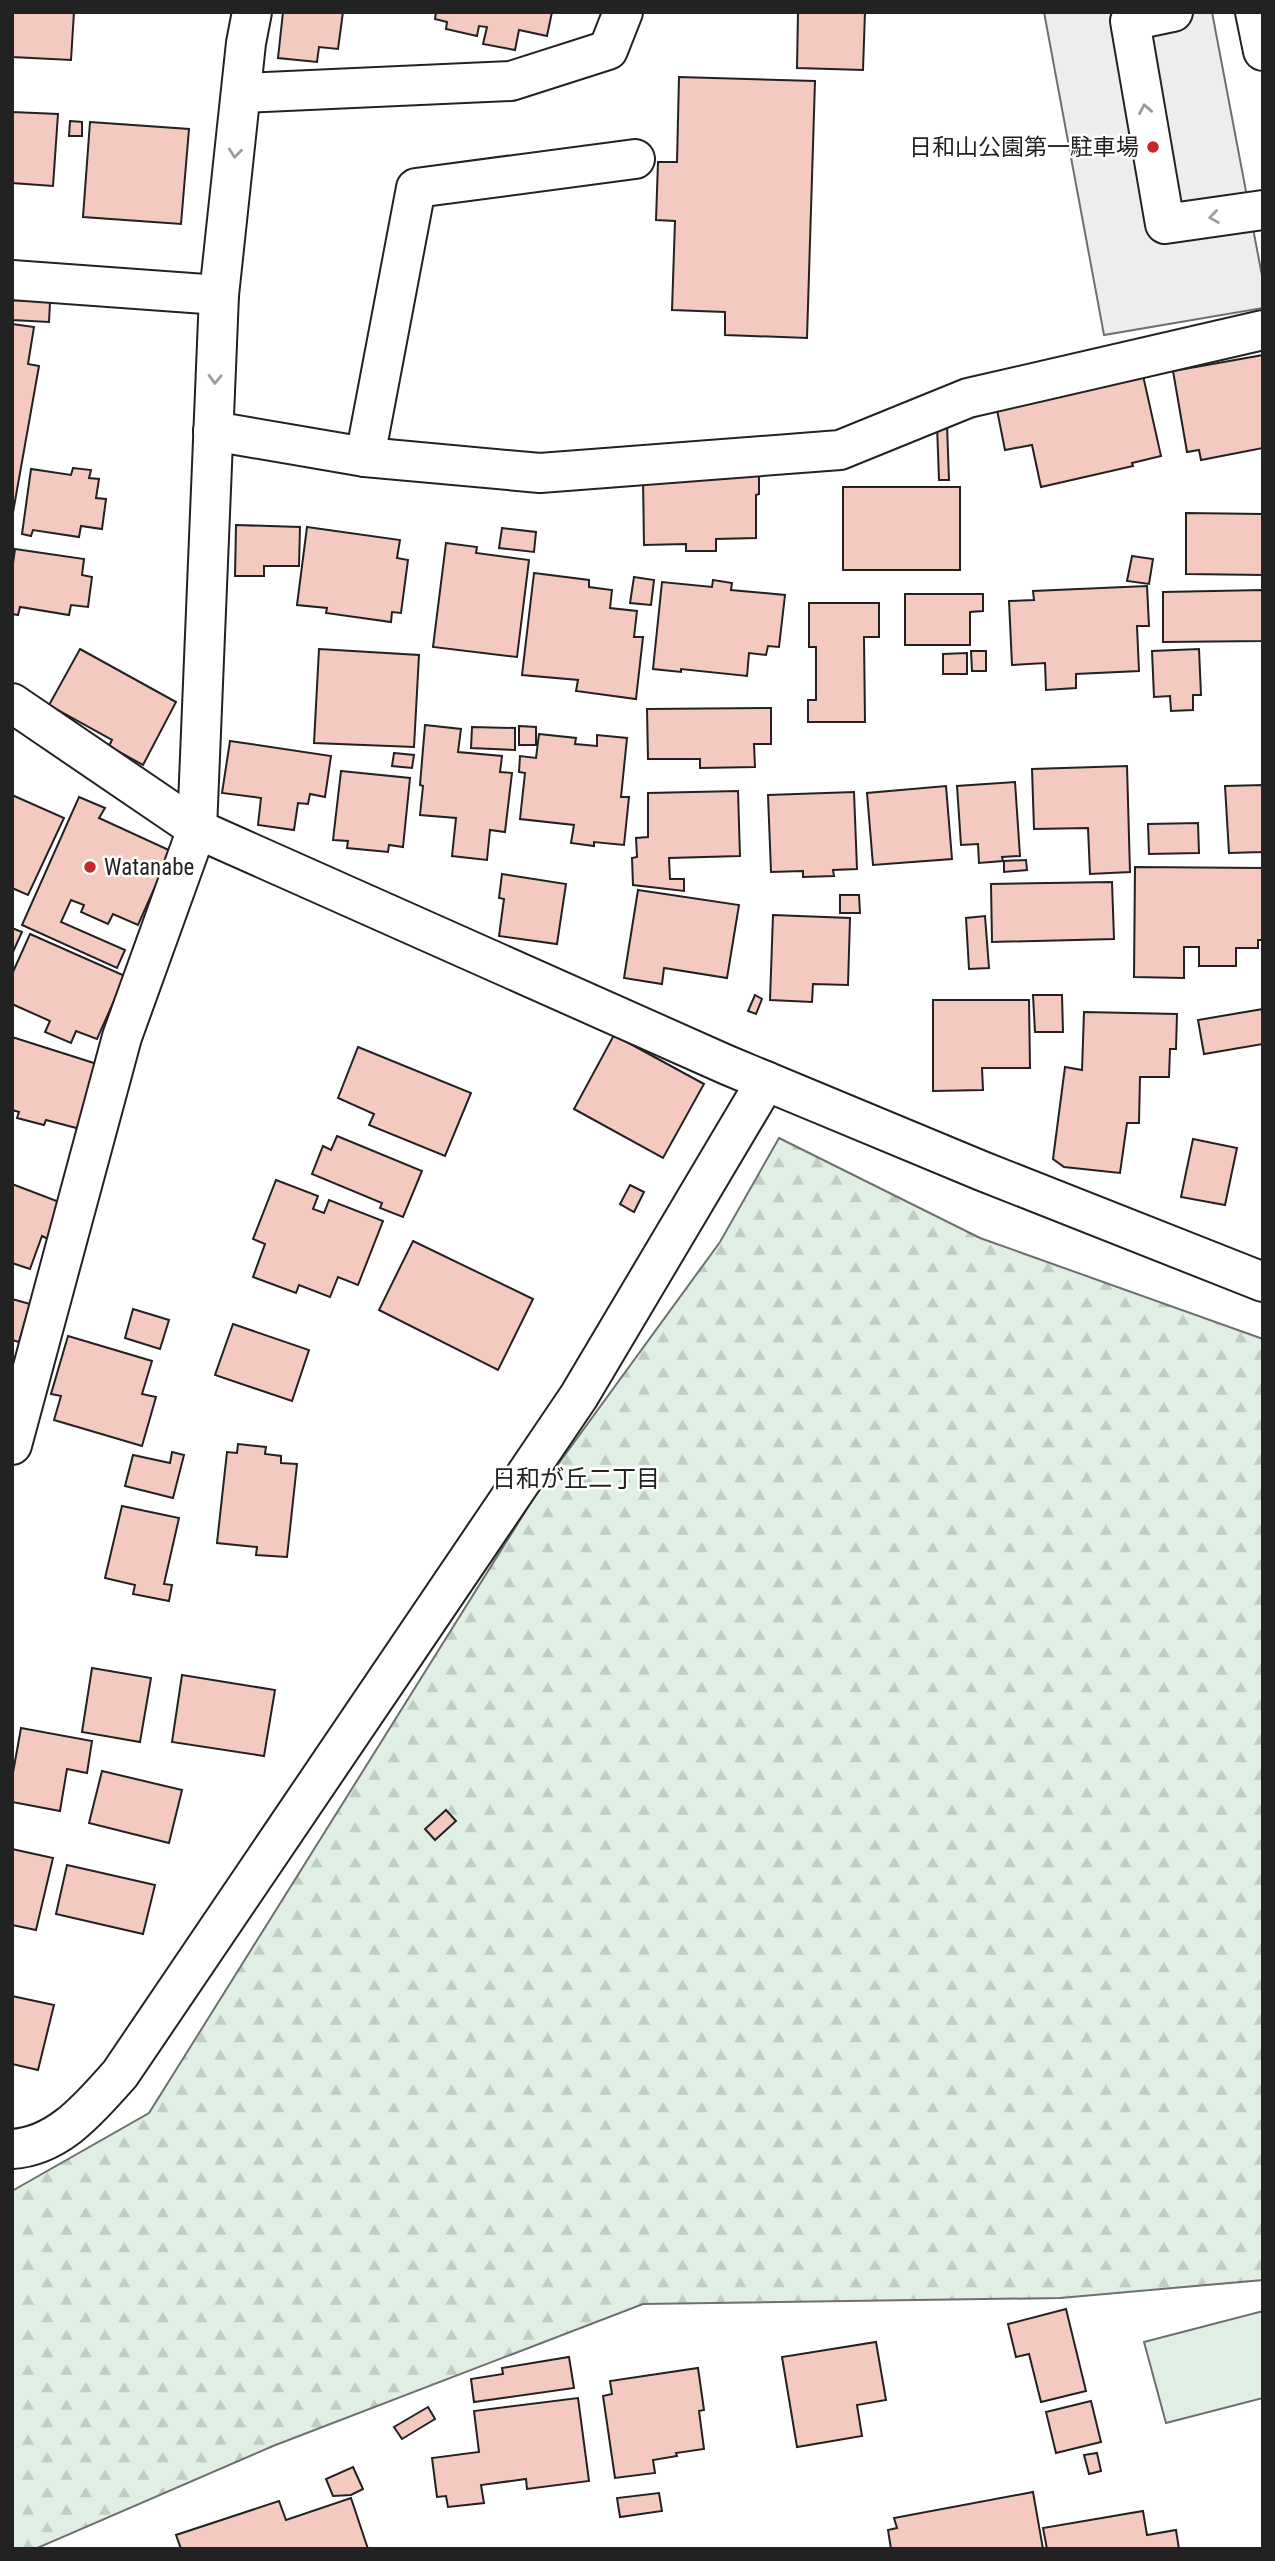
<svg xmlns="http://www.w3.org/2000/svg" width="1275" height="2561" font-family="'Roboto Condensed','Noto Sans JP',sans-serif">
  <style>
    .forest { fill: url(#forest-firs); stroke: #6f6f6f; stroke-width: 2 }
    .pitch { fill: #e0efe3; stroke: #6f6f6f; stroke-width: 2 }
    .parking { fill: #ededed; stroke: #6f6f6f; stroke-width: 2 }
    .building { fill: #f3c9c0; stroke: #222; stroke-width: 2 }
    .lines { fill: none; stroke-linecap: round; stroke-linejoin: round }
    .minor-casing { stroke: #222; stroke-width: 42 }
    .minor { stroke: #fff; stroke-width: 38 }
    .oneway { stroke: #9c9c9c }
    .poi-dot { fill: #c62828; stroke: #fff; stroke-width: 2.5 }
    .labels { text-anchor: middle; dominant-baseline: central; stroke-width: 5; stroke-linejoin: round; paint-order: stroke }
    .poi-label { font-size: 23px; fill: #222; stroke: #fff; text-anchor: end }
    .neighbourhood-label { font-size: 24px; fill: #222; stroke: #fff }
  </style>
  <defs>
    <pattern id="forest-firs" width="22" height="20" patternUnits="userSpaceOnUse" patternTransform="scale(1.75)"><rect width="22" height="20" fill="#e0efe3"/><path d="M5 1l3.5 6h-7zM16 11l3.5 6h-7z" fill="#c0cdc2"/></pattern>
  </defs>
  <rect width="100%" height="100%" fill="#fff"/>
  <!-- forest -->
  <path class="forest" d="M 779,1138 L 980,1238 L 1263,1339 L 1263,2280 L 1060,2298 L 643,2304 L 273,2446 L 35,2549 L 12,2549 L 12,2191 L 149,2113 L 535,1496 L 720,1242 Z"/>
  <!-- pitch -->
  <path class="pitch" d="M 1263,2311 L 1263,2398 L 1166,2423 L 1144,2342 Z"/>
  <!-- parking -->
  <path class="parking" d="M 1044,12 L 1212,12 L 1263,281 L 1263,308 L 1104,335 Z"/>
  <!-- building -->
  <g class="building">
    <path d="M 12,12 L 74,12 L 71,60 L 12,57 Z"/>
    <path d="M 283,12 L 343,12 L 338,49 L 319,47 L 317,62 L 278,58 Z"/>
    <path d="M 436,12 L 552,12 L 547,36 L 519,30 L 515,50 L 483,44 L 487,27 L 479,26 L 477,36 L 446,29 L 447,22 L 435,19 Z"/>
    <path d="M 798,12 L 865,12 L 863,70 L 797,68 Z"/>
    <path d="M 679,77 L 815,81 L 807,338 L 725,335 L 725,312 L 672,310 L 675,221 L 656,220 L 658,162 L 677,162 Z"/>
    <path d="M 12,112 L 58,114 L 53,186 L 12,183 Z"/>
    <path d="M 70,121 L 82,122 L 82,136 L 69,136 Z"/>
    <path d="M 90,122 L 189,129 L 181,224 L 83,217 Z"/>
    <path d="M 12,300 L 50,302 L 49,322 L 12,320 Z"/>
    <path d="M 12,324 L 34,327 L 28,364 L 39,366 L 12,518 Z"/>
    <path d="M 1263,355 L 1263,448 L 1201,460 L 1199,450 L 1187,452 L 1173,371 Z"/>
    <path d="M 1142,371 L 1161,456 L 1132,463 L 1133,466 L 1041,487 L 1032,445 L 1005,450 L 997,410 Z"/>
    <path d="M 937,425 L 947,425 L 949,480 L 939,480 Z"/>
    <path d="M 759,463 L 759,494 L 756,495 L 756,538 L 716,539 L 716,551 L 686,551 L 686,544 L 644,545 L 643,479 Z"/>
    <path d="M 73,468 L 91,470 L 89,478 L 99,479 L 96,498 L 106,499 L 102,529 L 81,526 L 79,537 L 33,530 L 31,536 L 22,534 L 31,469 L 71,475 Z"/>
    <rect x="843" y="487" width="117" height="83"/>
    <path d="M 1186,513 L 1263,514 L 1263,575 L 1186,574 Z"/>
    <path d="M 236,525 L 300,527 L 299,566 L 264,566 L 264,576 L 235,576 Z"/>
    <path d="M 307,527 L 400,540 L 397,558 L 408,560 L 401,613 L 392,612 L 391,622 L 326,613 L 327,608 L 297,605 Z"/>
    <path d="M 502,528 L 536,532 L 534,552 L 499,548 Z"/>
    <path d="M 446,543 L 477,547 L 476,553 L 529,560 L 517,657 L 433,647 Z"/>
    <path d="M 15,549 L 84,559 L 82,575 L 92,577 L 88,607 L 71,605 L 69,615 L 20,607 L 18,615 L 12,614 L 12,570 Z"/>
    <path d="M 1132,556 L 1153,559 L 1149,584 L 1127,581 Z"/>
    <path d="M 534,573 L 589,580 L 589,587 L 612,590 L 610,608 L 637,611 L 634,637 L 643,637 L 636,699 L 576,691 L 578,680 L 522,675 Z"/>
    <path d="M 634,577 L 654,580 L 651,605 L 630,603 Z"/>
    <path d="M 713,580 L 732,583 L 731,590 L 785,595 L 779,647 L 768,646 L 766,655 L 749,653 L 747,676 L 681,669 L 681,672 L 653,669 L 662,582 L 712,587 Z"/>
    <path d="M 1147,586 L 1149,626 L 1137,626 L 1139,671 L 1076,674 L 1076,688 L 1046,690 L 1045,663 L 1012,665 L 1009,601 L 1034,600 L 1033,591 Z"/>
    <path d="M 1263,590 L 1263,641 L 1163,642 L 1163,592 Z"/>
    <path d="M 905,594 L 983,594 L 983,611 L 970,612 L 970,645 L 905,645 Z"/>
    <path d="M 809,603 L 879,603 L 879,637 L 864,637 L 865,722 L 808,722 L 808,700 L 816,700 L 816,647 L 809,647 Z"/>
    <path d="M 80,649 L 176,702 L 143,765 L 109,746 L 112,740 L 49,705 Z"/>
    <path d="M 319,649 L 419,655 L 414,747 L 314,743 Z"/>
    <path d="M 1199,649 L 1201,695 L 1193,695 L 1193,710 L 1171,711 L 1170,696 L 1154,697 L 1152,651 Z"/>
    <path d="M 971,651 L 986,651 L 986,671 L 972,671 Z"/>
    <path d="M 967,653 L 967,674 L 943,674 L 943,654 Z"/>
    <path d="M 771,708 L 771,744 L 754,744 L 755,767 L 700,768 L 700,759 L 648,759 L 647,709 Z"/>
    <path d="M 425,725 L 461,729 L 458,752 L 502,756 L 500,772 L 512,773 L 505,832 L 490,830 L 487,860 L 452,856 L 456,818 L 420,815 L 423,786 L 420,785 Z"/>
    <path d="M 519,726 L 536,727 L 536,745 L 519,745 Z"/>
    <path d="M 472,727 L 515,728 L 515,750 L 471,748 Z"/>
    <path d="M 539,734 L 576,738 L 575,744 L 597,746 L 597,735 L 627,738 L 621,797 L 629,797 L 624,845 L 594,842 L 594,846 L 571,843 L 574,825 L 520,819 L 525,773 L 519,772 L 520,756 L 536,758 Z"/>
    <path d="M 230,741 L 331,756 L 325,797 L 310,794 L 308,804 L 298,803 L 294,830 L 258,825 L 261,798 L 222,793 Z"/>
    <path d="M 394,753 L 414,755 L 412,768 L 392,766 Z"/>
    <path d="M 1127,766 L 1130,872 L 1090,874 L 1088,828 L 1034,829 L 1032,769 Z"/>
    <path d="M 341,771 L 410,778 L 403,847 L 389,845 L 388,852 L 347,848 L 348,841 L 333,840 Z"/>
    <path d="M 1015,782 L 1020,856 L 1002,857 L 1003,861 L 979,863 L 978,844 L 961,845 L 957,786 Z"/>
    <path d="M 1263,785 L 1263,852 L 1229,853 L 1225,786 Z"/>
    <path d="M 946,786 L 952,859 L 873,865 L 867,793 Z"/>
    <path d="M 738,791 L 740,856 L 669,858 L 670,879 L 684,879 L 684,891 L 633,885 L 632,858 L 637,857 L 636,838 L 648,837 L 648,793 Z"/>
    <path d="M 854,792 L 857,869 L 833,870 L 834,876 L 803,877 L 803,871 L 771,872 L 768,795 Z"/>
    <path d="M 12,795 L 64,818 L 28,895 L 12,888 Z"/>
    <path d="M 79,797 L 105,808 L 99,818 L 171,851 L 138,925 L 113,914 L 108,924 L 81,912 L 84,905 L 71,900 L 61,922 L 125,950 L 117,968 L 22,925 Z"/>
    <path d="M 1198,823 L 1199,853 L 1149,854 L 1148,824 Z"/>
    <path d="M 1026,860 L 1027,870 L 1004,872 L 1004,861 Z"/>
    <path d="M 1135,867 L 1263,868 L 1263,940 L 1258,940 L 1258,948 L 1236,948 L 1236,966 L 1199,966 L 1199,947 L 1184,947 L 1184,978 L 1134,977 Z"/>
    <path d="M 502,874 L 566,884 L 557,944 L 499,936 L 504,899 L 499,898 Z"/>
    <path d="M 1112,882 L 1114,939 L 992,942 L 991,884 Z"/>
    <path d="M 638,890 L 739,905 L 727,978 L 664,968 L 662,984 L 624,978 Z"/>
    <path d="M 840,895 L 859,895 L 860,913 L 840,913 Z"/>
    <path d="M 773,915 L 850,918 L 848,985 L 813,984 L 812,1002 L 770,1000 Z"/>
    <path d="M 985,916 L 989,968 L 969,969 L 966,918 Z"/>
    <path d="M 12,928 L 22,932 L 12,954 Z"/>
    <path d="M 30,934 L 125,976 L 97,1039 L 76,1031 L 71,1043 L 45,1032 L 50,1021 L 12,1004 L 12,974 Z"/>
    <path d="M 755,995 L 762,999 L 756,1014 L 748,1011 Z"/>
    <path d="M 1033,995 L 1062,995 L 1063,1032 L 1035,1032 Z"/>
    <path d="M 933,1000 L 1029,1000 L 1030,1068 L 982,1068 L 983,1090 L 933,1091 Z"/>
    <path d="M 1263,1009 L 1263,1044 L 1204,1054 L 1198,1020 Z"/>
    <path d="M 1084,1012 L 1177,1014 L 1176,1049 L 1170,1049 L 1169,1077 L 1140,1077 L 1139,1123 L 1127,1123 L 1120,1173 L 1064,1167 L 1053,1159 L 1065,1067 L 1082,1070 Z"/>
    <path d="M 614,1035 L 704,1084 L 663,1158 L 574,1109 Z"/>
    <path d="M 12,1037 L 97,1064 L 80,1129 L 46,1120 L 44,1125 L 17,1118 L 19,1112 L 12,1110 Z"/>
    <path d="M 358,1047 L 471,1093 L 445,1156 L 369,1125 L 374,1114 L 338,1098 Z"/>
    <path d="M 337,1136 L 422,1171 L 403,1217 L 380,1208 L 382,1203 L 312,1174 L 323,1146 L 331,1150 Z"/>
    <path d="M 1193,1139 L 1237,1148 L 1225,1205 L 1181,1197 Z"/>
    <path d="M 276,1180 L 318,1196 L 313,1209 L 324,1213 L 329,1200 L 383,1221 L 358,1285 L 338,1277 L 330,1297 L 299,1285 L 296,1293 L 253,1277 L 265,1244 L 253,1239 Z"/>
    <path d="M 12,1184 L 62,1203 L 48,1239 L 42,1236 L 30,1269 L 12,1263 Z"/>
    <path d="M 630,1185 L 644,1192 L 634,1212 L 620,1204 Z"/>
    <path d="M 413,1241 L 533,1299 L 498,1370 L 379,1310 Z"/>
    <path d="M 12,1299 L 30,1304 L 19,1342 L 12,1340 Z"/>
    <path d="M 133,1309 L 169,1320 L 160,1349 L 125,1338 Z"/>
    <path d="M 233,1324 L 309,1350 L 292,1401 L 215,1375 Z"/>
    <path d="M 68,1336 L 152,1361 L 142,1394 L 156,1397 L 142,1446 L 54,1420 L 61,1396 L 51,1394 Z"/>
    <path d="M 238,1444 L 266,1447 L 265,1454 L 281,1456 L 281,1463 L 297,1464 L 287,1557 L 256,1555 L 257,1547 L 217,1543 L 227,1452 L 237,1453 Z"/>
    <path d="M 172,1452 L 184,1455 L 173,1498 L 125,1486 L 133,1455 L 170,1463 Z"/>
    <path d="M 122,1506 L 179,1518 L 164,1584 L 172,1585 L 169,1601 L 133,1594 L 135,1585 L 105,1578 Z"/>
    <path d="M 92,1668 L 151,1678 L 140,1742 L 82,1732 Z"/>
    <path d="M 182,1675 L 275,1690 L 264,1756 L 172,1742 Z"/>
    <path d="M 21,1728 L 92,1741 L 87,1773 L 67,1769 L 60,1811 L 12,1802 L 12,1778 Z"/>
    <path d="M 102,1771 L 182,1790 L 169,1843 L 89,1823 Z"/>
    <path d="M 446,1810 L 456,1821 L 435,1840 L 425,1829 Z"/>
    <path d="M 12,1849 L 53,1858 L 36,1930 L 12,1925 Z"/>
    <path d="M 67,1865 L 155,1885 L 143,1934 L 56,1914 Z"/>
    <path d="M 12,1996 L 54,2005 L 38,2070 L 12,2064 Z"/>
    <path d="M 1066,2309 L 1086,2391 L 1041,2402 L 1029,2354 L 1016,2357 L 1008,2324 Z"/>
    <path d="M 876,2342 L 886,2400 L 857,2405 L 862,2436 L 797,2447 L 782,2357 Z"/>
    <path d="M 569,2357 L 574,2388 L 474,2402 L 471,2379 L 503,2374 L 502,2368 Z"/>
    <path d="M 698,2368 L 704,2410 L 699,2411 L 704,2449 L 676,2453 L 677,2456 L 653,2460 L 655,2473 L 615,2478 L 603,2396 L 612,2394 L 610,2381 Z"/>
    <path d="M 578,2398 L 589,2481 L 527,2489 L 526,2479 L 481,2485 L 484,2503 L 448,2507 L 446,2496 L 437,2497 L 432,2458 L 479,2452 L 474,2411 Z"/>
    <path d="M 1091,2401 L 1101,2442 L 1056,2453 L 1046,2412 Z"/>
    <path d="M 428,2407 L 435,2419 L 402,2439 L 394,2427 Z"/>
    <path d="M 1097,2453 L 1101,2471 L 1089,2474 L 1084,2455 Z"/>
    <path d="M 353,2467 L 363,2489 L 351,2495 L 333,2496 L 326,2479 Z"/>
    <path d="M 1033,2492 L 1043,2549 L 891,2549 L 888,2530 L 897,2528 L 894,2518 Z"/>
    <path d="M 659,2493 L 662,2511 L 620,2517 L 617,2498 Z"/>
    <path d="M 351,2498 L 368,2549 L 181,2549 L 176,2535 L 279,2501 L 286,2520 Z"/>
    <path d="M 1143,2511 L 1147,2535 L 1176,2530 L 1179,2549 L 1047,2549 L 1043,2528 Z"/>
  </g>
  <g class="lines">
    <defs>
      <g id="minor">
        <path d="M 1173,12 L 1130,21 L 1165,224 L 1263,210"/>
        <path d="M 1255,12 L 1263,51"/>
        <path d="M 241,93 L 511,81 L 608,50 L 623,12"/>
        <path d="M 12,280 L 219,295"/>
        <path d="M 213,431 L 365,457 L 540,473 L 840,450 L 968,398 L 1263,330"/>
        <path d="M 365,457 L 416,188 L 635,159"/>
        <path d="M 12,703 L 197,829 L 727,1065 L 982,1171 L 1263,1282"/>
        <path d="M 12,1445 L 122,1037 L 197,829 L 219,295 L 246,43 L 252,12"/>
        <path d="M 12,2149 C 60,2146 91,2106 120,2074 L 579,1396 L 766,1081"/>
      </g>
    </defs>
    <!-- minor casing -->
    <use href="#minor" class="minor-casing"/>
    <!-- minor -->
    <use href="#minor" class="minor"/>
  </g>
  <!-- one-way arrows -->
  <defs><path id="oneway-chevron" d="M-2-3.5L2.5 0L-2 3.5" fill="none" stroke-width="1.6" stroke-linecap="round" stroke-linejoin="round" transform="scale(1.75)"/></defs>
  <g class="oneway">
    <use href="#oneway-chevron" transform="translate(1145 109) rotate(-100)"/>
    <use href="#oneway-chevron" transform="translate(235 153) rotate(96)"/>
    <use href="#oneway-chevron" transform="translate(1214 217) rotate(172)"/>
    <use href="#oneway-chevron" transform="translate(215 379) rotate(92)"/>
  </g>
  <!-- markers -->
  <g class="poi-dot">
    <circle cx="1153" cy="147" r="7"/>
    <circle cx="90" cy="867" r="7"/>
  </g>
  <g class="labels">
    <!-- poi labels -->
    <g class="poi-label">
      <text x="1139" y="147">日和山公園第一駐車場</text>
      <text x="104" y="867" text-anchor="start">Watanabe</text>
    </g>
    <!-- neighbourhood labels -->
    <g class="neighbourhood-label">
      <text x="576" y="1479">日和が丘二丁目</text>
    </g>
  </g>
  <!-- border -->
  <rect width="1275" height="2561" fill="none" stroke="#222222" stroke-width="28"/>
</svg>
